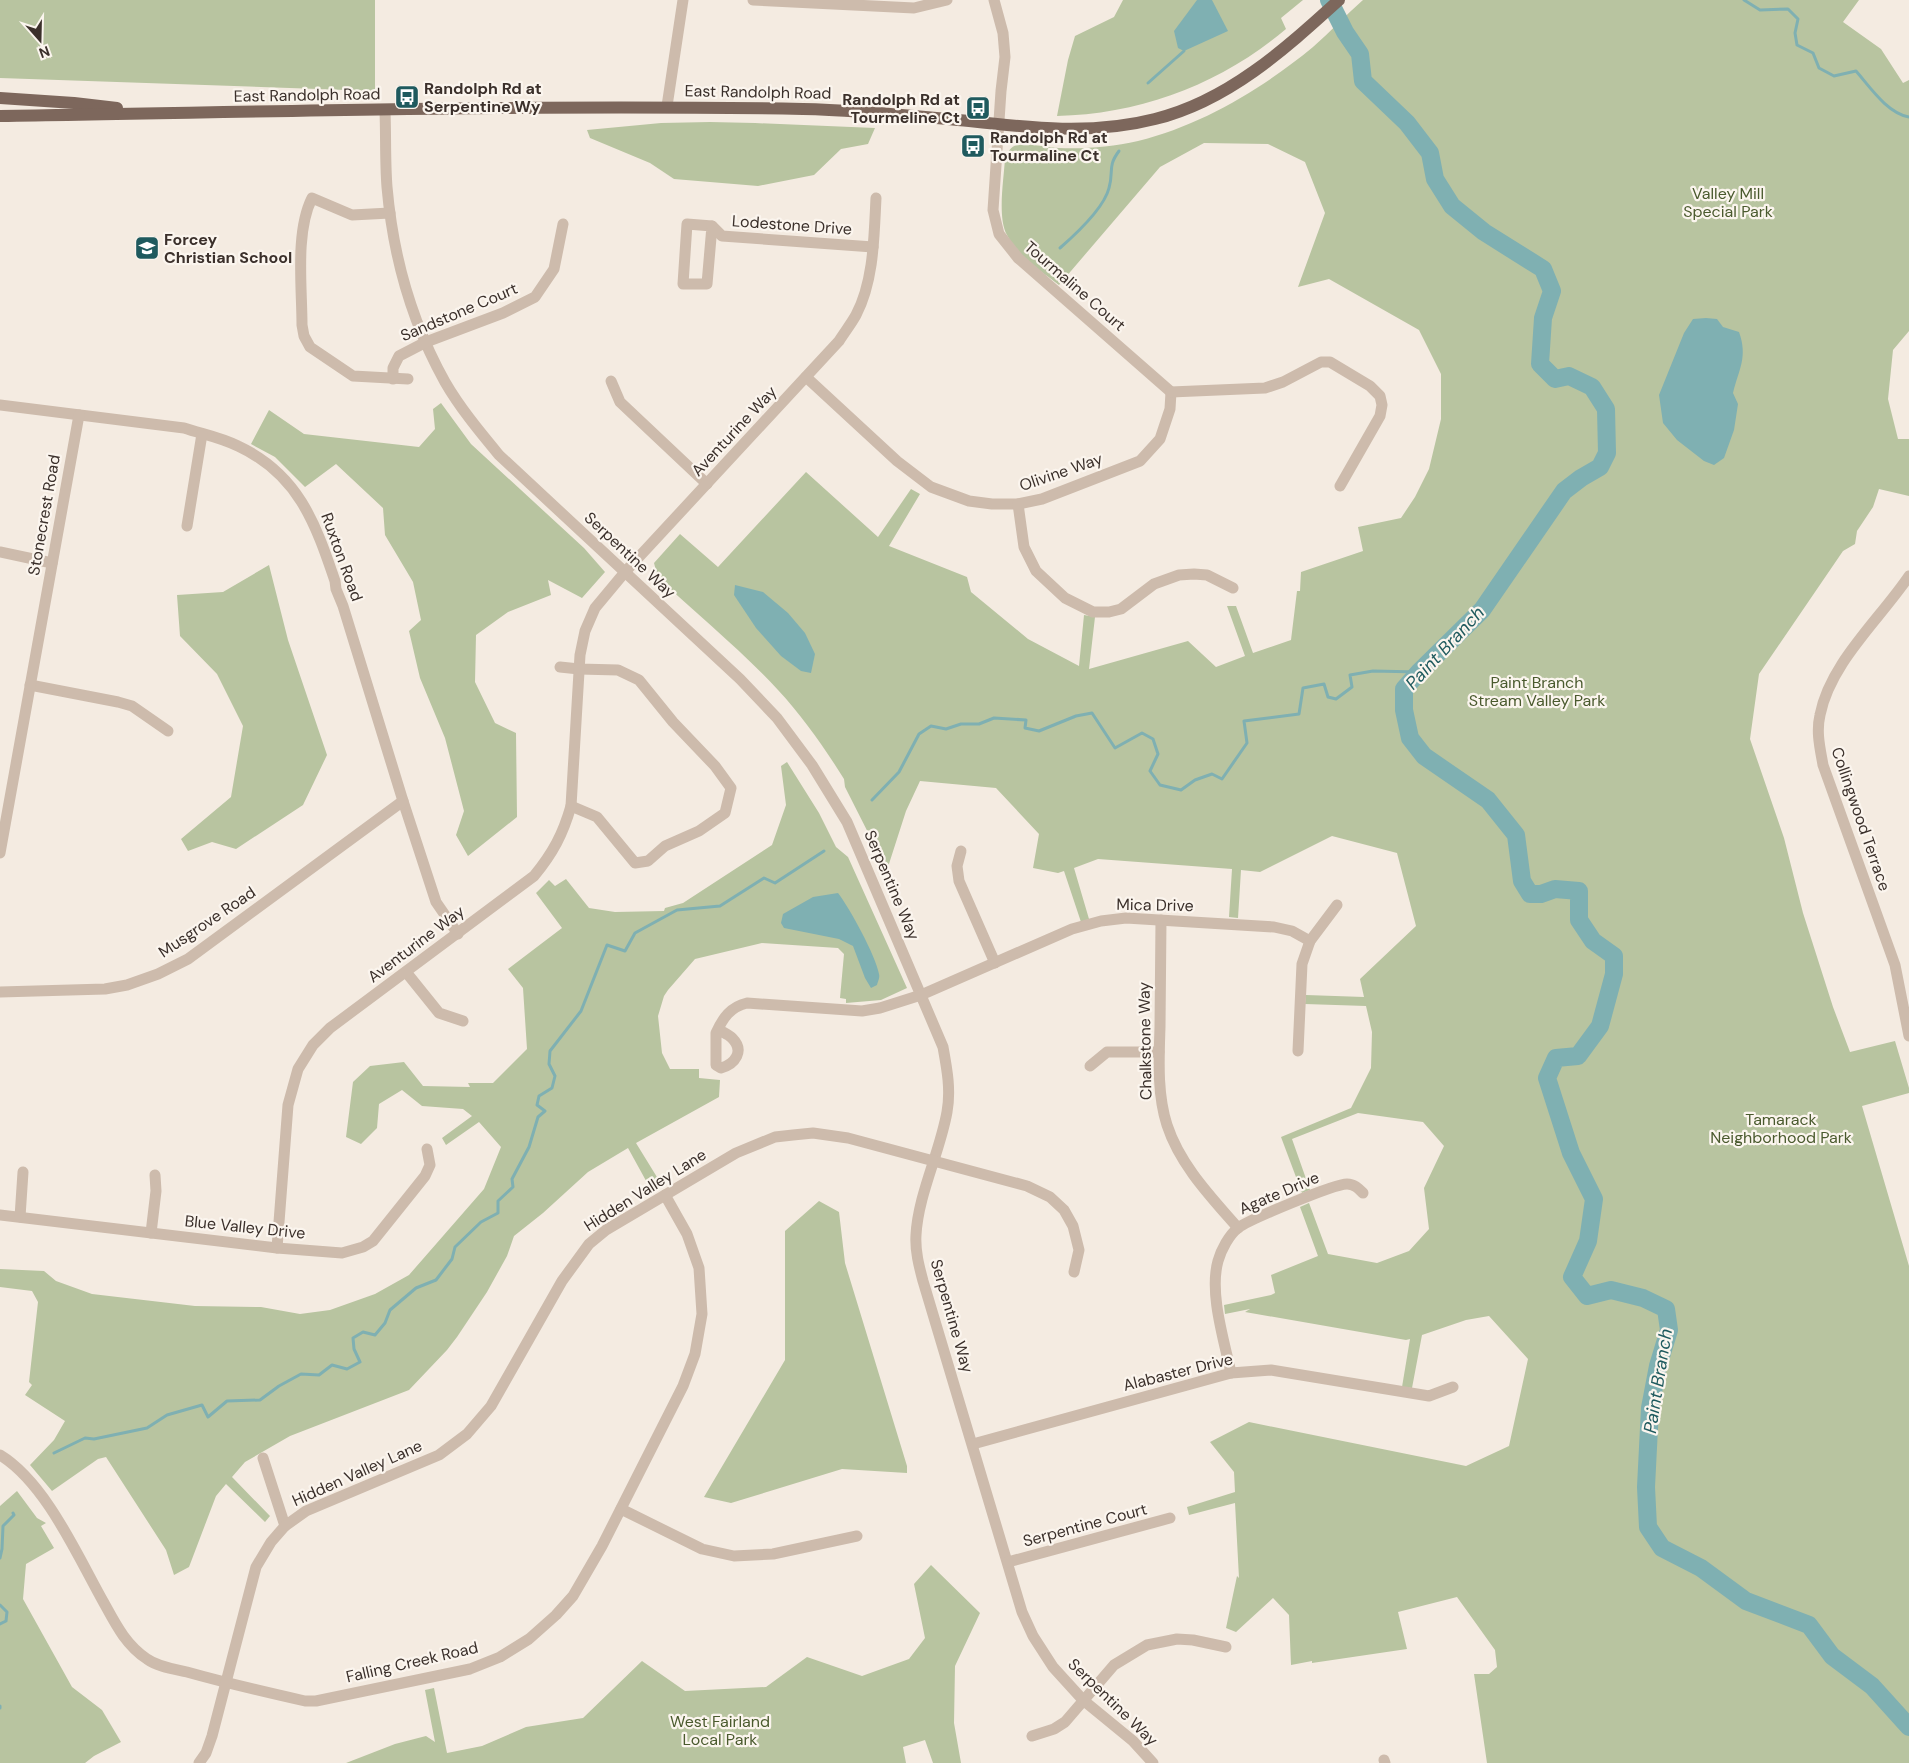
<svg xmlns="http://www.w3.org/2000/svg" width="1909" height="1763" font-family="'DM Sans',sans-serif">
  <style>
    .green { fill: #b8c4a0 }
    .water { fill: #7fb0b2 }
    .lines { fill: none; stroke-linecap: round; stroke-linejoin: round }
    .stream { stroke: #7fb0b2; stroke-width: 3 }
    .river { stroke: #7fb0b2; stroke-width: 18 }
    .street { stroke: #cdbbac; stroke-width: 11 }
    .primary { stroke: #7d675c; stroke-width: 12 }
    .labels { text-anchor: middle; dominant-baseline: central; stroke-width: 4.5; stroke-linejoin: round; paint-order: stroke }
    .poi-label { font-size: 16px; font-weight: bold; fill: #3b302b; stroke: #fbf5ee; text-anchor: start }
    .street-label { font-size: 16px; fill: #3b302b; stroke: #fbf5ee }
    .park-label { font-size: 16px; fill: #4a5a2e; stroke: #fbf5ee }
    .water-label { font-size: 18px; font-style: italic; fill: #1f5a5e; stroke: #fbf5ee }
  </style>
  <rect width="100%" height="100%" fill="#f4ebe1"/>
  <!-- green -->
  <g class="green">
    <path d="M 0,0 L 375,0 L 375,91 L 0,78 Z"/>
    <path d="M 1123,0 L 1303,0 L 1281,18 L 1286,29 C 1221,84 1142,114 1057,116 L 1068,60 L 1075,36 L 1114,17 Z"/>
    <path d="M 1363,0 L 1859,0 L 1843,22 L 1881,49 L 1903,83 L 1909,80 L 1909,331 L 1893,350 L 1888,399 L 1898,439 L 1909,439 L 1909,496 L 1879,489 L 1873,507 L 1857,531 L 1855,544 L 1843,551 L 1759,674 L 1750,739 L 1784,838 L 1803,913 L 1833,1007 L 1850,1052 L 1895,1041 L 1909,1088 L 1909,1093 L 1862,1106 L 1909,1266 L 1909,1763 L 1487,1763 L 1474,1674 L 1489,1674 L 1497,1667 L 1495,1650 L 1457,1597 L 1398,1612 L 1407,1649 L 1312,1663 L 1312,1661 L 1291,1665 L 1289,1615 L 1273,1598 L 1236,1632 L 1226,1628 L 1237,1576 L 1239,1578 L 1235,1503 L 1189,1515 L 1187,1507 L 1235,1492 L 1234,1472 L 1210,1442 L 1249,1422 L 1466,1466 L 1509,1446 L 1528,1359 L 1489,1316 L 1466,1320 L 1422,1335 L 1412,1388 L 1402,1387 L 1410,1339 L 1406,1340 L 1245,1312 L 1250,1309 L 1225,1314 L 1224,1305 L 1271,1295 L 1275,1293 L 1271,1275 L 1318,1256 L 1300,1207 L 1309,1203 L 1328,1254 L 1377,1263 L 1409,1251 L 1429,1229 L 1424,1188 L 1444,1146 L 1423,1122 L 1358,1113 L 1292,1139 L 1310,1190 L 1302,1193 L 1281,1137 L 1351,1108 L 1371,1068 L 1372,1032 L 1366,1006 L 1305,1004 L 1306,995 L 1364,997 L 1360,979 L 1416,926 L 1397,853 L 1332,836 L 1260,872 L 1241,870 L 1238,918 L 1229,917 L 1232,869 L 1098,859 L 1074,868 L 1089,919 L 1081,922 L 1064,871 L 1058,873 L 1033,868 L 1039,834 L 996,788 L 920,781 L 906,811 L 887,870 L 845,787 L 844,779 C 824,747 803,717 778,690 C 741,650 698,615 658,578 L 654,563 L 680,534 L 718,567 L 806,472 L 878,537 L 911,489 L 920,494 L 889,546 L 967,577 L 971,592 L 1028,639 L 1079,666 L 1084,615 L 1095,617 L 1089,669 L 1188,641 L 1216,667 L 1245,656 L 1227,606 L 1236,606 L 1253,653 L 1291,640 L 1297,591 L 1300,591 L 1301,572 L 1363,551 L 1358,527 L 1401,518 L 1415,497 L 1429,469 L 1441,419 L 1441,374 L 1419,330 L 1329,279 L 1298,287 L 1325,213 L 1305,162 L 1268,144 L 1204,143 L 1160,167 L 1059,285 C 1041,271 1017,256 1007,235 C 997,217 1004,179 1005,158 C 1007,153 1011,146 1017,145 C 1028,143 1047,147 1059,148 C 1085,149 1112,147 1138,141 C 1202,125 1262,89 1313,47 C 1330,32 1346,15 1363,0 Z"/>
    <path d="M 710,122 L 755,123 L 875,128 L 868,144 L 841,149 L 814,175 L 758,186 L 674,179 L 650,163 L 590,138 L 587,130 L 661,123 Z"/>
    <path d="M 441,403 L 471,444 L 584,548 L 605,572 L 582,598 L 548,580 L 551,595 L 508,612 L 476,635 L 475,682 L 495,723 L 516,733 L 517,817 L 468,856 L 456,835 L 464,811 L 445,738 L 420,678 L 409,631 L 421,620 L 413,582 L 385,535 L 383,508 L 336,464 L 305,487 L 275,457 L 251,444 L 269,410 L 304,434 L 419,447 L 435,429 L 433,409 Z"/>
    <path d="M 269,565 L 288,640 L 327,755 L 303,805 L 236,849 L 212,842 L 188,851 L 181,839 L 231,797 L 243,726 L 217,674 L 180,636 L 177,595 L 223,592 Z"/>
    <path d="M 787,762 L 819,813 L 836,847 L 848,857 L 907,988 L 881,1000 L 846,1003 L 846,999 L 840,998 L 844,954 L 838,948 L 762,943 L 695,959 L 668,990 L 664,996 L 658,1016 L 662,1053 L 670,1069 L 699,1069 L 699,1078 L 720,1080 L 719,1097 L 636,1143 L 660,1182 L 650,1188 L 628,1148 L 588,1172 L 543,1213 L 514,1236 L 507,1256 L 487,1292 L 457,1337 L 447,1350 L 409,1390 L 290,1436 L 245,1462 L 232,1477 L 270,1516 L 265,1522 L 226,1484 L 216,1496 L 189,1567 L 174,1575 L 166,1550 L 106,1457 L 98,1459 L 52,1491 L 30,1465 L 54,1440 L 65,1421 L 25,1395 L 32,1385 L 29,1382 L 38,1302 L 32,1291 L 0,1287 L 0,1269 L 44,1271 L 56,1281 L 92,1294 L 195,1306 L 261,1307 L 300,1314 L 330,1310 L 375,1294 L 409,1275 L 484,1189 L 501,1147 L 479,1122 L 446,1145 L 442,1138 L 472,1116 L 463,1109 L 422,1106 L 402,1090 L 379,1104 L 377,1128 L 361,1144 L 346,1137 L 353,1082 L 370,1066 L 404,1062 L 423,1086 L 470,1087 L 468,1083 L 493,1083 L 527,1049 L 523,988 L 508,969 L 562,928 L 536,893 L 549,880 L 555,886 L 566,879 L 589,908 L 615,912 L 664,911 L 665,908 L 683,903 L 772,845 L 786,805 L 781,766 Z"/>
    <path d="M 819,1201 L 839,1212 L 845,1263 L 907,1466 L 907,1473 L 842,1469 L 731,1503 L 704,1497 L 785,1360 L 785,1231 Z"/>
    <path d="M 17,1491 L 37,1518 L 46,1523 L 41,1526 L 54,1548 L 26,1564 L 23,1599 L 72,1687 L 102,1710 L 121,1742 L 94,1756 L 85,1763 L 0,1763 L 0,1506 Z"/>
    <path d="M 931,1565 L 980,1613 L 955,1666 L 954,1723 L 961,1763 L 933,1763 L 925,1740 L 903,1747 L 906,1763 L 346,1763 L 395,1744 L 426,1736 L 435,1742 L 425,1690 L 434,1688 L 447,1753 L 482,1746 L 526,1727 L 583,1718 L 642,1661 L 685,1691 L 766,1687 L 807,1657 L 862,1676 L 909,1659 L 925,1638 L 914,1584 Z"/>
  </g>
  <!-- water -->
  <g class="water">
    <path d="M 1197,0 L 1212,0 L 1228,31 L 1184,51 L 1178,48 L 1174,31 Z"/>
    <path d="M 1706,318 L 1717,319 L 1723,327 L 1739,332 C 1748,357 1739,369 1733,393 L 1738,404 L 1734,430 L 1724,458 L 1714,465 L 1704,461 L 1677,440 L 1663,423 L 1659,395 L 1684,333 L 1693,319 Z"/>
    <path d="M 735,585 L 763,592 L 788,613 L 805,633 L 815,654 L 811,673 L 801,671 L 781,656 L 756,628 L 734,595 Z"/>
    <path d="M 838,893 C 849,907 876,956 879,974 C 880,978 878,981 877,985 L 871,988 L 865,978 L 853,946 L 839,939 L 784,928 L 781,923 L 783,914 L 813,897 Z"/>
  </g>
  <g class="lines">
    <!-- stream -->
    <g class="stream">
      <path d="M 1744,0 L 1760,10 L 1788,9 L 1798,19 L 1795,33 L 1797,45 L 1813,53 L 1819,68 L 1834,76 L 1856,71 C 1870,87 1887,113 1909,117"/>
      <path d="M 1148,83 L 1184,51"/>
      <path d="M 1060,248 C 1076,234 1104,208 1109,188 C 1114,171 1107,167 1119,151"/>
      <path d="M 872,800 L 899,772 L 919,734 L 931,726 L 946,729 L 961,724 L 979,724 L 994,718 L 1026,720 L 1025,728 L 1039,731 L 1076,716 L 1092,713 L 1115,748 L 1142,733 L 1153,739 L 1158,754 L 1150,771 L 1160,785 L 1181,790 L 1195,780 L 1212,774 L 1222,779 L 1247,743 L 1244,721 L 1299,714 L 1303,688 L 1324,684 L 1328,697 L 1336,699 L 1352,687 L 1350,675 L 1373,671 L 1419,672"/>
      <path d="M 54,1453 L 85,1438 L 94,1439 L 147,1428 L 167,1415 L 202,1405 L 208,1417 L 227,1401 L 260,1400 L 279,1386 L 301,1374 L 319,1375 L 332,1365 L 347,1369 L 360,1362 L 354,1349 L 353,1338 L 363,1332 L 375,1335 L 385,1323 L 390,1310 L 416,1288 L 436,1280 L 452,1259 L 455,1247 L 481,1222 L 498,1213 L 498,1201 L 513,1187 L 512,1179 L 529,1147 L 538,1117 L 545,1111 L 537,1105 L 539,1096 L 552,1088 L 555,1076 L 549,1064 L 550,1051 L 581,1011 L 607,945 L 625,951 L 635,933 L 677,910 L 720,906 L 764,878 L 775,883 L 824,851"/>
      <path d="M 0,1558 L 2,1549 L 3,1526 L 14,1515 L 13,1513"/>
      <path d="M 0,1605 L 7,1612 L 6,1621 L 0,1624"/>
      <path d="M 0,1706 L 0,1708"/>
    </g>
    <!-- river -->
    <path class="river" d="M 1329,0 L 1345,32 L 1360,54 L 1363,81 L 1407,123 L 1430,153 L 1435,179 L 1452,206 L 1484,232 L 1543,269 L 1552,291 L 1543,318 L 1540,364 L 1555,379 L 1569,376 L 1592,387 L 1606,409 L 1607,453 L 1600,467 L 1581,478 L 1564,491 L 1482,610 L 1419,672 L 1404,689 L 1404,710 L 1410,738 L 1424,756 L 1488,800 L 1516,835 L 1522,881 L 1530,894 L 1541,894 L 1555,889 L 1579,891 L 1579,920 L 1593,941 L 1614,956 L 1614,974 L 1600,1026 L 1578,1056 L 1556,1058 L 1547,1078 L 1571,1153 L 1594,1199 L 1588,1241 L 1572,1277 L 1587,1296 L 1611,1290 L 1643,1298 L 1666,1309 L 1669,1330 L 1658,1366 L 1650,1408 L 1646,1487 L 1648,1527 L 1662,1548 L 1701,1568 L 1746,1601 L 1809,1625 L 1832,1656 L 1872,1686 L 1909,1727"/>
    <!-- street -->
    <g class="street">
      <path d="M 753,0 L 914,8 L 947,0"/>
      <path d="M 994,0 L 1003,33 L 1005,57 L 1001,91 L 993,210 L 999,234 L 1018,258 L 1171,392"/>
      <path d="M 667,106 L 683,0"/>
      <path d="M 385,111 C 386,136 385,162 387,187 C 393,256 411,321 445,382 C 460,408 480,432 499,455 L 740,679 L 777,718 L 812,765 L 847,822 L 943,1047 C 947,1069 951,1090 947,1112 C 940,1152 918,1195 916,1235 C 915,1251 919,1266 923,1281 L 1022,1612 L 1033,1636 L 1053,1667 L 1083,1700 L 1133,1741 L 1153,1763"/>
      <path d="M 390,213 L 352,215 L 312,198 C 295,232 302,287 302,325 L 304,336 L 310,347 L 353,376 L 408,379"/>
      <path d="M 687,224 L 712,226 L 707,284 L 683,284 Z"/>
      <path d="M 712,226 L 722,236 L 873,247"/>
      <path d="M 806,377 L 897,461 L 931,487 L 969,501 L 992,504 L 1018,504 L 1042,499 L 1140,461 L 1160,439 L 1170,409 L 1171,392"/>
      <path d="M 393,379 L 393,368 L 399,356 L 426,342 L 503,313 L 535,297 L 554,269 L 563,224"/>
      <path d="M 611,381 L 620,402 L 707,484"/>
      <path d="M 1171,392 L 1265,388 L 1283,382 L 1321,362 L 1330,362 L 1370,386 L 1380,396 L 1382,405 L 1380,416 L 1340,486"/>
      <path d="M 0,405 L 184,428 C 202,434 220,437 238,446 C 298,474 315,522 335,581 L 336,589 L 343,606 L 403,801 L 436,902 L 458,934"/>
      <path d="M 1018,504 L 1024,547 L 1036,571 L 1065,598 L 1093,612 L 1109,612 L 1121,609 L 1154,584 L 1179,575 L 1194,574 L 1207,575 L 1233,588"/>
      <path d="M 187,526 L 202,434"/>
      <path d="M 0,552 L 52,563"/>
      <path d="M 1909,576 C 1880,619 1830,663 1820,715 C 1816,732 1820,748 1823,765 L 1895,965 L 1909,1036"/>
      <path d="M 560,667 L 579,669 L 618,670 L 639,680 L 673,722 L 715,766 L 731,788 L 725,813 L 699,831 L 665,846 L 648,861 L 635,863 L 597,817 L 571,806"/>
      <path d="M 30,685 L 118,702 L 132,706 L 168,731"/>
      <path d="M 961,851 L 957,866 L 959,881 L 995,963"/>
      <path d="M 0,853 L 79,415"/>
      <path d="M 1161,920 C 1161,955 1160,991 1160,1027 C 1159,1059 1157,1094 1167,1125 C 1180,1165 1211,1197 1238,1228"/>
      <path d="M 406,972 L 439,1013 L 463,1021"/>
      <path d="M 0,992 L 105,989 L 127,985 L 158,974 L 188,959 L 403,801"/>
      <path d="M 718,1029 C 722,1032 728,1034 732,1038 C 745,1051 735,1064 721,1068 L 716,1065 L 716,1033 C 723,1018 730,1007 747,1003 L 862,1011 L 880,1008 L 921,995 L 1072,929 L 1101,921 L 1126,918 L 1274,927 L 1292,931 L 1310,941"/>
      <path d="M 1298,1051 L 1302,964 L 1310,941 L 1337,905"/>
      <path d="M 1090,1066 L 1107,1052 L 1159,1052"/>
      <path d="M 0,1215 L 277,1248 L 342,1253 L 363,1247 L 373,1241 L 425,1176 L 430,1165 L 427,1149"/>
      <path d="M 20,1217 L 23,1172"/>
      <path d="M 151,1233 L 156,1191 L 155,1175"/>
      <path d="M 277,1248 L 288,1105 L 298,1069 L 313,1045 L 330,1028 L 534,876 C 553,853 563,834 571,806 L 580,655 L 585,631 L 595,608 L 625,572 L 839,341 C 844,333 851,324 856,315 C 874,281 874,236 876,198"/>
      <path d="M 1231,1373 C 1224,1340 1209,1293 1218,1261 C 1221,1250 1229,1235 1238,1228 C 1248,1220 1334,1184 1347,1184 C 1354,1184 1358,1188 1363,1193"/>
      <path d="M 973,1444 L 1231,1373 L 1271,1370 L 1429,1396 L 1453,1387"/>
      <path d="M 0,1455 C 46,1483 78,1557 104,1603 C 116,1625 126,1645 147,1659 C 158,1667 174,1669 187,1672 C 226,1683 265,1692 305,1701 L 316,1701 L 470,1669 L 500,1657 L 529,1639 L 556,1615 L 573,1596 L 602,1546 L 683,1386 L 695,1354 L 702,1314 L 699,1268 L 687,1234 L 665,1195"/>
      <path d="M 263,1458 L 285,1526"/>
      <path d="M 621,1509 L 702,1549 L 734,1556 L 773,1554 L 857,1536"/>
      <path d="M 1008,1562 L 1170,1518"/>
      <path d="M 1032,1736 L 1054,1729 L 1065,1722 L 1114,1665 L 1147,1645 L 1177,1639 L 1193,1640 L 1226,1647"/>
      <path d="M 1384,1760 L 1385,1763"/>
      <path d="M 199,1763 L 206,1753 L 212,1736 L 256,1567 L 271,1542 L 285,1526 L 306,1511 L 439,1455 L 467,1434 L 491,1406 L 562,1281 L 589,1244 L 606,1230 L 736,1153 L 775,1137 L 793,1135 L 813,1133 L 848,1138 L 1027,1186 L 1050,1197 L 1064,1210 L 1073,1226 L 1079,1250 L 1074,1272"/>
    </g>
    <!-- primary -->
    <g class="primary">
      <path d="M 0,98 L 74,103 L 117,108"/>
      <path d="M 0,116 C 268,112 536,104 803,109 C 859,110 914,116 969,121 C 1031,128 1093,135 1155,119 C 1228,101 1285,49 1339,0"/>
    </g>
  </g>
  <!-- icons -->
  <defs>
    <symbol id="bus-square" viewBox="-11 -11 22 22"><rect x="-9" y="-9" width="18" height="18" rx="4" fill="#1f5a5e" stroke="#fbf5ee"/><path d="M-5-6H5V4H4V6H2V4H-2V6H-4V4H-5ZM-3.5-4V0h7V-4ZM-3.5 1.2v1.5H-2V1.2ZM2 1.2v1.5H3.5V1.2Z" fill="#fff"/></symbol>
    <symbol id="school-square" viewBox="-11 -11 22 22"><rect x="-9" y="-9" width="18" height="18" rx="4" fill="#1f5a5e" stroke="#fbf5ee"/><path d="M0-5L7-2L0 1L-7-2ZM-4 1L0 2.5L4 1V4Q0 6-4 4Z" fill="#fff"/></symbol>
  </defs>
  <g fill-rule="evenodd">
    <use href="#bus-square" x="393" y="83" width="28" height="28"/>
    <use href="#bus-square" x="964" y="94" width="28" height="28"/>
    <use href="#bus-square" x="959" y="132" width="28" height="28"/>
    <use href="#school-square" x="133" y="234" width="28" height="28"/>
  </g>
  <g class="labels">
    <!-- poi labels -->
    <g class="poi-label">
      <text x="424" y="88">Randolph Rd at<tspan x="424" dy="18">Serpentine Wy</tspan></text>
      <text x="960" y="99" text-anchor="end">Randolph Rd at<tspan x="960" dy="18">Tourmeline Ct</tspan></text>
      <text x="990" y="137">Randolph Rd at<tspan x="990" dy="18">Tourmaline Ct</tspan></text>
      <text x="164" y="239">Forcey<tspan x="164" dy="18">Christian School</tspan></text>
    </g>
    <!-- street labels -->
    <g class="street-label">
      <text transform="translate(758 92) rotate(1)">East Randolph Road</text>
      <text transform="translate(307 95) rotate(-1)">East Randolph Road</text>
      <text transform="translate(792 225) rotate(4)">Lodestone Drive</text>
      <text transform="translate(1075 286) rotate(41)">Tourmaline Court</text>
      <text transform="translate(459 312) rotate(-23)">Sandstone Court</text>
      <text transform="translate(734 431) rotate(-47)">Aventurine Way</text>
      <text transform="translate(1061 472) rotate(-19)">Olivine Way</text>
      <text transform="translate(44 515) rotate(-80)">Stonecrest Road</text>
      <text transform="translate(630 555) rotate(43)">Serpentine Way</text>
      <text transform="translate(342 557) rotate(70)">Ruxton Road</text>
      <text transform="translate(1861 819) rotate(71)">Collingwood Terrace</text>
      <text transform="translate(892 885) rotate(67)">Serpentine Way</text>
      <text transform="translate(1155 905) rotate(1)">Mica Drive</text>
      <text transform="translate(207 922) rotate(-34)">Musgrove Road</text>
      <text transform="translate(416 944) rotate(-37)">Aventurine Way</text>
      <text transform="translate(1145 1041) rotate(-91)">Chalkstone Way</text>
      <text transform="translate(645 1190) rotate(-32)">Hidden Valley Lane</text>
      <text transform="translate(1279 1193) rotate(-23)">Agate Drive</text>
      <text transform="translate(245 1227) rotate(6)">Blue Valley Drive</text>
      <text transform="translate(952 1316) rotate(74)">Serpentine Way</text>
      <text transform="translate(1178 1372) rotate(-14)">Alabaster Drive</text>
      <text transform="translate(357 1473) rotate(-24)">Hidden Valley Lane</text>
      <text transform="translate(1085 1525) rotate(-15)">Serpentine Court</text>
      <text transform="translate(412 1662) rotate(-13)">Falling Creek Road</text>
      <text transform="translate(1113 1702) rotate(44)">Serpentine Way</text>
    </g>
    <!-- park labels -->
    <g class="park-label">
      <text x="1728" y="193">Valley Mill<tspan x="1728" dy="18">Special Park</tspan></text>
      <text x="1537" y="682">Paint Branch<tspan x="1537" dy="18">Stream Valley Park</tspan></text>
      <text x="1781" y="1119">Tamarack<tspan x="1781" dy="18">Neighborhood Park</tspan></text>
      <text x="720" y="1721">West Fairland<tspan x="720" dy="18">Local Park</tspan></text>
    </g>
    <!-- water labels -->
    <g class="water-label">
      <text transform="translate(1445 648) rotate(-47)">Paint Branch</text>
      <text transform="translate(1658 1381) rotate(-81)">Paint Branch</text>
    </g>
  </g>
  <!-- north arrow -->
  <g transform="translate(40 40) rotate(160)" stroke="#fbf5ee" stroke-width="4" paint-order="stroke">
  <path d="M0-4L9 19L0 12L-9 19Z" fill="#3b302b"/>
  <text y="-8" font-size="14" font-weight="bold" text-anchor="middle" fill="#3b302b">N</text>
  </g>
</svg>
